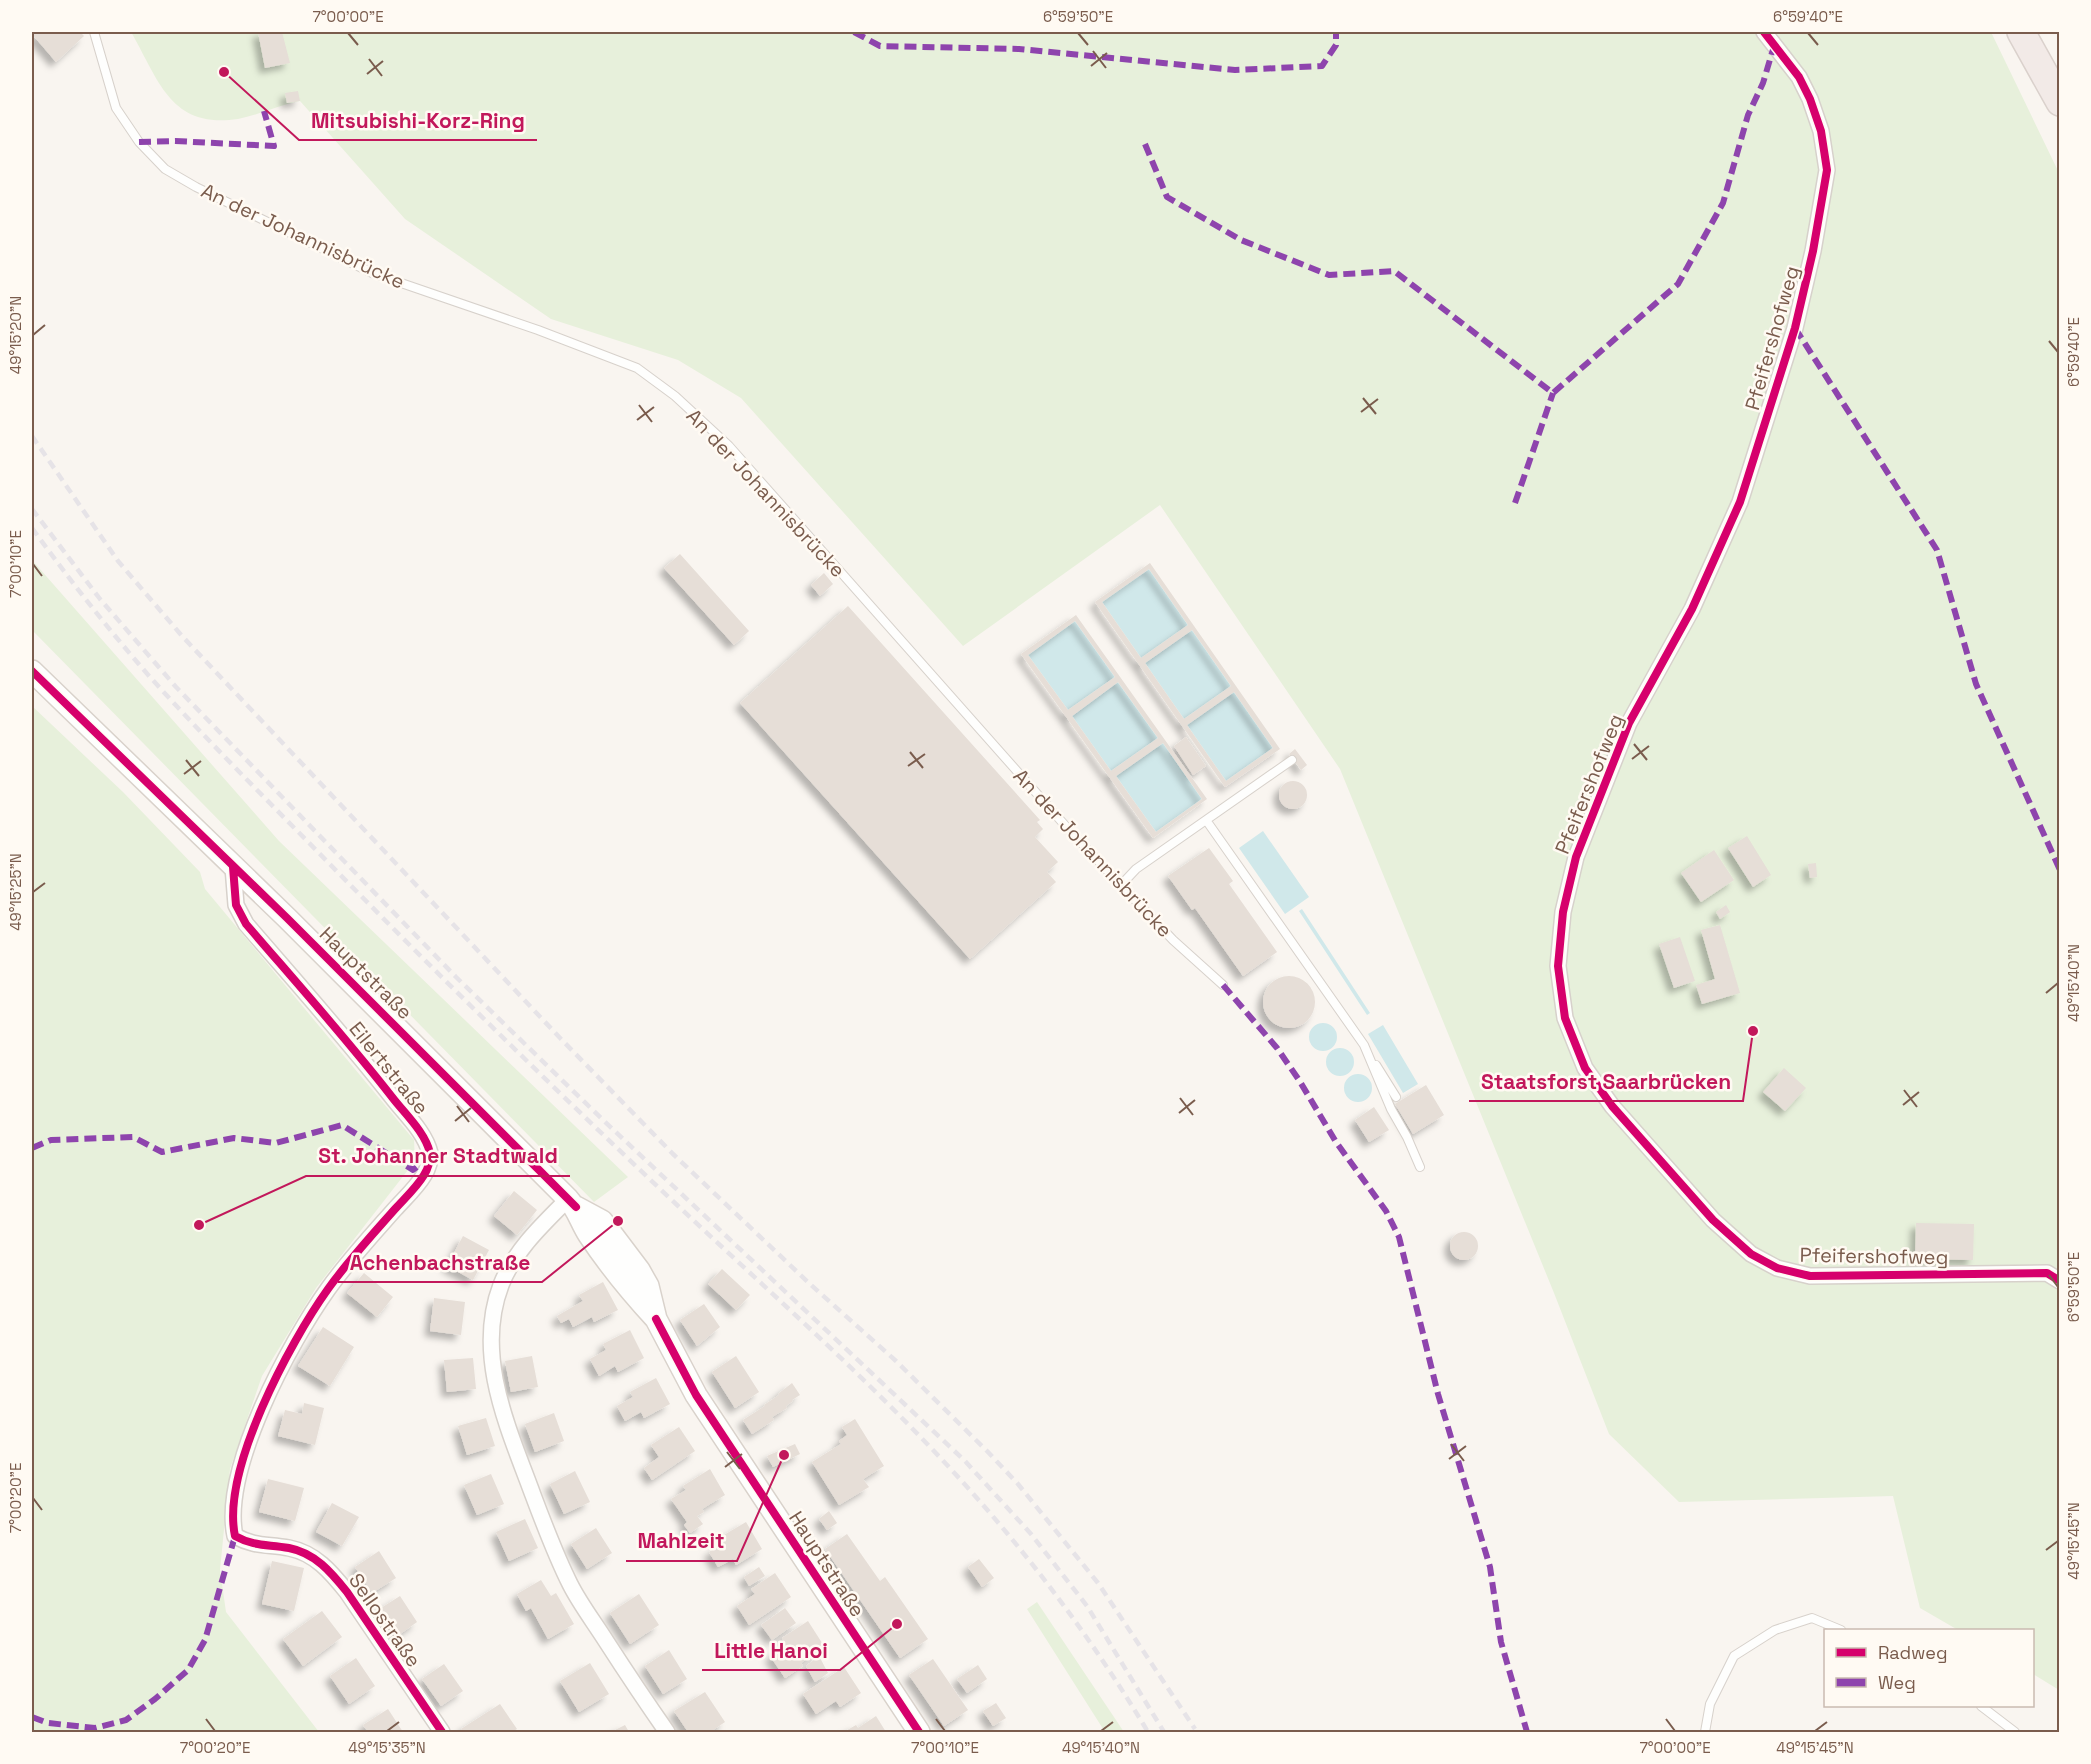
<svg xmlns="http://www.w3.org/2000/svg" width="2091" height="1764" viewBox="0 0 2091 1764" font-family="'Space Grotesk',sans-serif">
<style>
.green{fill:#e7f0db}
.water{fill:#d0e8ea}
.building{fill:#e6ded7;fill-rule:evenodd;filter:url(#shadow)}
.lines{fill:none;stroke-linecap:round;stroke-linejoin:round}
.lane-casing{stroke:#d7d1cb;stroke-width:10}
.street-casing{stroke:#d7d1cb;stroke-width:18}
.secondary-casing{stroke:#d9d2cb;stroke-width:24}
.highway-casing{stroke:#dad1cc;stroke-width:30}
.lane{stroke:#fefefd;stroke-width:8}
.street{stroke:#fefefd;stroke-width:15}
.secondary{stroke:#fefefd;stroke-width:21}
.highway{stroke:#f2eae7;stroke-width:27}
.rail{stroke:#e6e3e7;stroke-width:4.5;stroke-dasharray:9 6;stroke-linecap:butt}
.quiet{stroke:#8e44ad;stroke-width:6;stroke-dasharray:12 6;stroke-linecap:butt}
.cycleway-casing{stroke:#fffaf3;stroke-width:11}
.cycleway{stroke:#d6006c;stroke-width:8}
.ticks{fill:none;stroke:#7a5c4d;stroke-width:2}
.labels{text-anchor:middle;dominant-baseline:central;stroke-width:5;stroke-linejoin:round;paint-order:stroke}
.street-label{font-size:20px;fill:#7a5c4d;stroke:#fffaf3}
.leader{fill:none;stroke:#c2185b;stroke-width:2}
.callout-dot{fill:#c2185b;stroke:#fffaf3;stroke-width:2}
.callout-label{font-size:21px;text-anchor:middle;font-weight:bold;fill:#c2185b;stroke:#fffaf3;stroke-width:5;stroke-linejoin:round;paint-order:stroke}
.neatline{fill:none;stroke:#7a5c4d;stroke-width:2}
.ticks-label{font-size:15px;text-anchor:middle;fill:#7a5c4d}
</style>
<defs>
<filter id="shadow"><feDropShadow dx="-5.5" dy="5.5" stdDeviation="3" flood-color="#0004"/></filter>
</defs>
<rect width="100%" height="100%" fill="#f9f5f0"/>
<path class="green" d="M131,32H1991L2060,175L2059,1690L2033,1674L2032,1630H1958L1920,1608L1893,1496L1679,1502L1609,1434L1554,1293L1340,769L1160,505L963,646L741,398L678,360L551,319L405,219L300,101C279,105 259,115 238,119C170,129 159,80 131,32Z
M32,560L279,841L628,1177L594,1202L32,630Z
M32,706L123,792L200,872L205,889L414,1140L415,1161L316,1288L262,1376L230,1469L220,1570L226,1612L319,1732H32Z
M1037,1602L1124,1732H1105L1027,1609Z"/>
<path class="water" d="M1149,569L1188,625L1141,658L1102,602Z
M1075,621L1115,677L1068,710L1028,655Z
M1192,630L1231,686L1184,719L1145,663Z
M1118,682L1158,738L1111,771L1072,716Z
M1234,692L1273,748L1226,781L1187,725Z
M1163,743L1202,799L1156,832L1116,776Z
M1263,831L1309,897L1285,914L1239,848Z
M1302,909L1370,1013L1367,1015L1299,911Z
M1309 1037a14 14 0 1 1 28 0a14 14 0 1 1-28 0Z
M1383,1025L1418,1084L1403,1093L1368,1034Z
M1326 1062a14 14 0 1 1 28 0a14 14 0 1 1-28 0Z
M1344 1088a14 14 0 1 1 28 0a14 14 0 1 1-28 0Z"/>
<path class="building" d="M32,32H80L84,36L56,62L32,34Z
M258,32H282L290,63L265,68Z
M298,91L300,101L287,103L285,93Z
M680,554L749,631L734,645L664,568Z
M1150,563L1280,749L1225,787L1095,602ZM1149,569L1188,625L1141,658L1102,602ZM1192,630L1231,686L1184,719L1145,663ZM1234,692L1273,748L1226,781L1187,725Z
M824,573L833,584L820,596L811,585Z
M848,606L1040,820L1037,822L1043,829L1035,837L1058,862L1047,872L1056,882L970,959L740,703Z
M1076,615L1207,799L1153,838L1021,654ZM1075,621L1115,677L1068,710L1028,655ZM1118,682L1158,738L1111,771L1072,716ZM1163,743L1202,799L1156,832L1116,776Z
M1186,737L1206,766L1193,775L1174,746Z
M1295,749L1307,765L1301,770L1289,754Z
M1279 795a14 14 0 1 1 28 0a14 14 0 1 1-28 0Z
M1747,836L1771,875L1753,887L1728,848Z
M1209,848L1233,881L1229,884L1277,952L1243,976L1195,908L1192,910L1168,876Z
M1714,850L1734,880L1701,902L1681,873Z
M1816,863L1817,877L1810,878L1808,864Z
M1726,905L1730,912L1720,919L1716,912Z
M1720,925L1740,993L1702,1004L1696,985L1715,979L1701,930Z
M1680,937L1695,981L1674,988L1659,944Z
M1263 1002a26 26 0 1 1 52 0a26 26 0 1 1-52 0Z
M1784,1068L1806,1088L1785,1111L1763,1092Z
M1426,1085L1444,1115L1413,1134L1395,1104Z
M1374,1107L1389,1130L1369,1142L1355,1120Z
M514,1191L537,1210L517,1235L494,1216Z
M1916,1223L1974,1224L1973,1260L1915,1259Z
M1450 1246a14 14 0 1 1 28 0a14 14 0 1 1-28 0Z
M463,1236L489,1250L473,1280L447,1266Z
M722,1269L750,1295L736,1310L708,1284Z
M364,1273L393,1297L377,1317L347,1293Z
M603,1282L618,1310L594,1322L592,1317L573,1327L569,1319L561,1323L557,1316L583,1301L579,1295Z
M434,1298L465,1302L461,1335L430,1331Z
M704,1304L720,1327L697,1346L680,1320Z
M323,1327L354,1347L330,1386L298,1366Z
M630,1330L644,1358L618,1372L615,1366L599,1376L590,1359L606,1350L603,1344Z
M532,1356L538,1387L511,1392L505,1361Z
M736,1356L759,1392L735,1408L712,1372Z
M473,1358L476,1389L447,1392L444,1360Z
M656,1378L670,1404L644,1418L641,1412L625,1421L617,1406L633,1397L630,1392Z
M792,1383L800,1395L792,1400L793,1401L786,1406L787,1408L772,1417L774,1420L752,1434L743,1420L765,1406L764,1405L779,1395L778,1394Z
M304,1403L324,1408L315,1445L278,1436L285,1410L302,1414Z
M554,1413L564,1441L535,1452L525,1424Z
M486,1418L495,1446L467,1455L458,1426Z
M855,1419L884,1466L863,1479L869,1487L839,1505L812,1462L841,1444L839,1441L847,1435L842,1427Z
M679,1427L695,1451L652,1480L644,1468L659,1457L651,1445Z
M795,1444L800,1454L773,1467L767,1456Z
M710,1469L725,1495L702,1509L704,1512L697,1516L703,1524L690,1533L684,1525L687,1522L671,1499L686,1490L683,1486Z
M575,1471L590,1502L564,1514L550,1484Z
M491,1474L504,1504L477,1515L464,1485Z
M268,1479L304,1488L295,1521L259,1512Z
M332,1503L359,1517L342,1546L316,1532Z
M829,1511L837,1523L827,1530L819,1519Z
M525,1519L538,1548L509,1561L496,1532Z
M746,1522L762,1549L736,1565L733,1559L718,1567L709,1552L722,1544L719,1538Z
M596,1528L612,1553L587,1569L571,1544Z
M847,1534L880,1581L885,1577L928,1639L900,1658L825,1549Z
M379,1551L396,1578L372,1593L355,1567Z
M979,1559L994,1578L982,1587L968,1567Z
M272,1561L304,1568L294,1611L262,1604Z
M759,1567L765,1576L749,1586L744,1577Z
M775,1573L791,1597L749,1625L737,1606L755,1594L751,1589Z
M541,1580L551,1596L556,1593L574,1624L548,1639L531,1608L526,1611L517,1594Z
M639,1594L659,1625L630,1644L610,1613Z
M400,1596L417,1622L396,1637L378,1610Z
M785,1608L796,1623L772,1640L761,1625Z
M322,1611L342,1637L303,1666L283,1639Z
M808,1621L824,1646L801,1663L803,1666L785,1678L770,1656L786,1644L782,1638Z
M669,1650L687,1679L663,1694L645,1666Z
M819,1656L828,1673L815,1682L806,1666Z
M356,1658L375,1686L349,1704L330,1676Z
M933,1659L968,1710L944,1726L909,1675Z
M590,1663L609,1694L579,1712L560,1681Z
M444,1664L463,1691L441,1706L422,1679Z
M978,1665L987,1679L967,1693L957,1679Z
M844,1667L861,1693L840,1707L836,1701L816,1714L803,1694Z
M705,1692L725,1722L710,1732H688L674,1711Z
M996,1703L1006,1718L993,1726L983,1711Z
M500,1704L517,1729L512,1732H464L461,1729Z
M388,1709L403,1732H368L363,1725Z
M876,1716L886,1732H844L856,1725L858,1728Z
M625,1725L629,1732H611Z"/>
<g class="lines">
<g class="lane-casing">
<path id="lane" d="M94,32L116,108L139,142L165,169L196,187L372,273L538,330L637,368L675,396L729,446L1070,831L1173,940L1223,985
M1206,820L1364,1045L1391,1109L1407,1137L1420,1167
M1121,885L1136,869L1292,760
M1376,1065L1396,1097
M1981,1706L2015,1732
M1705,1732L1710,1704L1734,1656L1775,1630L1812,1618L1841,1630"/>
</g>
<g class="street-casing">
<path id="street" d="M1764,32L1799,77L1810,99L1821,131L1827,170L1813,251L1795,328L1740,502L1692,609L1629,723L1576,857L1563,912L1558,966L1565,1018L1585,1068L1612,1106L1713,1220L1751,1254L1777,1268L1810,1276L2047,1273L2060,1281
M233,867L236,905L246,924C295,981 346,1038 392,1097C405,1114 425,1132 430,1153C431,1159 428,1169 424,1175C417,1187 405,1198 395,1209C372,1235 348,1261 328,1289C290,1342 221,1470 235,1536C255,1547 267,1544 289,1548C315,1553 331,1572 347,1592L442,1732
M568,1199C543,1224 514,1251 501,1285C475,1353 506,1423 530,1487C542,1519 554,1552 570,1584C580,1604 594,1622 606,1641C626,1672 646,1702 667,1732"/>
</g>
<g class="secondary-casing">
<path id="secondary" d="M32,671L287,918L568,1199C578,1210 581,1223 589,1235C609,1265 632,1293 656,1319
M576,1207L602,1221L639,1270L648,1286L656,1319L696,1395L919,1732"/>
</g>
<g class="highway-casing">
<path id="highway" d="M2021,32L2060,102"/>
</g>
<use href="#lane" class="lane"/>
<use href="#street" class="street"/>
<use href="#secondary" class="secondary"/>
<use href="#highway" class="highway"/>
<path class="rail" d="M32,436L118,561L182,636L561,1039L673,1154L811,1285L896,1361L987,1451L1018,1484L1098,1583L1195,1729
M32,509L100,599L176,687L456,977L602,1119L965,1461L1031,1534L1087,1606L1164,1732
M32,528C69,579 108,629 150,677C203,736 260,793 316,850C434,971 553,1088 676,1204C780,1302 889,1397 983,1505C1045,1576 1100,1652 1148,1732"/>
<path class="quiet" d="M854,32L880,46L1019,49L1235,70L1322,66L1336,45V32
M139,142L175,141L274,146L264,111
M1145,144L1167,197L1241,240L1329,275L1394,271L1553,393L1678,284L1723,203L1748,115L1763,83L1774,46
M1795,328L1937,550L1976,684L2060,870
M1515,503L1553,393
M1223,985L1277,1048L1299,1080L1336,1142L1386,1211L1399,1237L1438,1394L1490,1567L1501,1642L1527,1732
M32,1148L51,1140L133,1137L162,1152L234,1138L276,1143L342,1125L413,1170L428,1158
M32,1717L48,1723L95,1728L126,1720L155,1699L188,1670L205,1640L235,1536"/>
<g class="cycleway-casing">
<path id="cycleway" d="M1764,32L1799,77L1810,99L1821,131L1827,170L1813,251L1795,328L1740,502L1692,609L1629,723L1576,857L1563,912L1558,966L1565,1018L1585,1068L1612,1106L1713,1220L1751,1254L1777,1268L1810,1276L2047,1273L2060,1281
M32,671L287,918L576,1207
M233,867L236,905L246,924C295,981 346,1038 392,1097C405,1114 425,1132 430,1153C431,1159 428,1169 424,1175C417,1187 405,1198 395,1209C372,1235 348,1261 328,1289C290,1342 221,1470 235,1536C255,1547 267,1544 289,1548C315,1553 331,1572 347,1592L442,1732
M656,1319L696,1395L919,1732"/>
</g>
<use href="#cycleway" class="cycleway"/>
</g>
<path class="ticks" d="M348,33L358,45M1078,33L1088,45M1808,33L1818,45M1093,51L1106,68M369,59L382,76M1091,66L1107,53M367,74L383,61M33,335L45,325M2049,341L2058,352M1363,398L1376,414M639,405L652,422M1361,412L1378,399M637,420L654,407M33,564L42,576M1634,744L1647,760M910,752L923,768M1632,759L1649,746M186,760L199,776M908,766L925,754M184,774L201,761M33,892L45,883M2046,993L2058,983M1904,1090L1917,1107M1180,1098L1193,1115M1903,1105L1919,1092M457,1106L469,1122M1179,1113L1195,1100M455,1121L471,1108M2049,1275L2058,1287M1451,1444L1464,1461M727,1452L740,1469M1449,1459L1466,1446M725,1467L742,1454M33,1498L42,1510M2046,1550L2058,1541M206,1719L215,1731M936,1719L945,1731M1666,1719L1675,1731M387,1731L399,1722M1101,1731L1113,1722M1815,1731L1827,1722"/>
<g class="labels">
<g class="street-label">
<text transform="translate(303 236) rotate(25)">An der Johannisbrücke</text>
<text transform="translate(1772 338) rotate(-74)">Pfeifershofweg</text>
<text transform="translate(766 493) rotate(47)">An der Johannisbrücke</text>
<text transform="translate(1589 784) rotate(-68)">Pfeifershofweg</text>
<text transform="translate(1093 853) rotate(47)">An der Johannisbrücke</text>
<text transform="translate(366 973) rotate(45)">Hauptstraße</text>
<text transform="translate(389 1068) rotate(51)">Eilertstraße</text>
<text transform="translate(1874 1256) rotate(1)">Pfeifershofweg</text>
<text transform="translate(827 1564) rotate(57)">Hauptstraße</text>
<text transform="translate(385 1620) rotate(55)">Sellostraße</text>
</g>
</g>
<path class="leader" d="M224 72L299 140H537M1753 1031L1743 1101H1469M199 1225L306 1176H570M618 1221L542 1282H338M784 1455L737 1561H626M897 1624L840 1670H702"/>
<g class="callout-dot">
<circle cx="224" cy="72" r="6"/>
<circle cx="1753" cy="1031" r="6"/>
<circle cx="199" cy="1225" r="6"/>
<circle cx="618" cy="1221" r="6"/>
<circle cx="784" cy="1455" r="6"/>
<circle cx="897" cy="1624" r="6"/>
</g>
<g class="callout-label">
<text x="418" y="128">Mitsubishi-Korz-Ring</text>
<text x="1606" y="1089">Staatsforst Saarbrücken</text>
<text x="438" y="1163">St. Johanner Stadtwald</text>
<text x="440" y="1270">Achenbachstraße</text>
<text x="681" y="1548">Mahlzeit</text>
<text x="771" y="1658">Little Hanoi</text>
</g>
<rect width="2091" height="1764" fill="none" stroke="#fffaf3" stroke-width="66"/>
<rect x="1824" y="1629" width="210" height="78" fill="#fffaf3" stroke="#cabbb1" stroke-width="1.5"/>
<rect x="1836" y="1648" width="30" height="9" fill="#d6006c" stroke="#cabbb1" stroke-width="1.5"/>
<text x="1878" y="1659" font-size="18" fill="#7a5c4d">Radweg</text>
<rect x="1836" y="1678" width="30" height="9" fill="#8e44ad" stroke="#cabbb1" stroke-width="1.5"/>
<text x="1878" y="1689" font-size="18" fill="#7a5c4d">Weg</text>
<rect x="33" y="33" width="2025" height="1698" class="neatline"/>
<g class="ticks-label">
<text x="348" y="22">7°00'00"E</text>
<text x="1078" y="22">6°59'50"E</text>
<text x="1808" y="22">6°59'40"E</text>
<text transform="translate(16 335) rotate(-90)" y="5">49°15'20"N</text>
<text transform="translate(2074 352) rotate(-90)" y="5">6°59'40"E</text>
<text transform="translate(16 564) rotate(-90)" y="5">7°00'10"E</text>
<text transform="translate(16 892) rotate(-90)" y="5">49°15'25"N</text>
<text transform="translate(2074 983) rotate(-90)" y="5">49°15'40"N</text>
<text transform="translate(2074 1287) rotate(-90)" y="5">6°59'50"E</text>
<text transform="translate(16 1498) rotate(-90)" y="5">7°00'20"E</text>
<text transform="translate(2074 1541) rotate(-90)" y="5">49°15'45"N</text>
<text x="215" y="1753">7°00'20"E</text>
<text x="387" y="1753">49°15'35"N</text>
<text x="945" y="1753">7°00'10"E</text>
<text x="1101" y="1753">49°15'40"N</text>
<text x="1675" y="1753">7°00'00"E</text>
<text x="1815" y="1753">49°15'45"N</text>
</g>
</svg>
